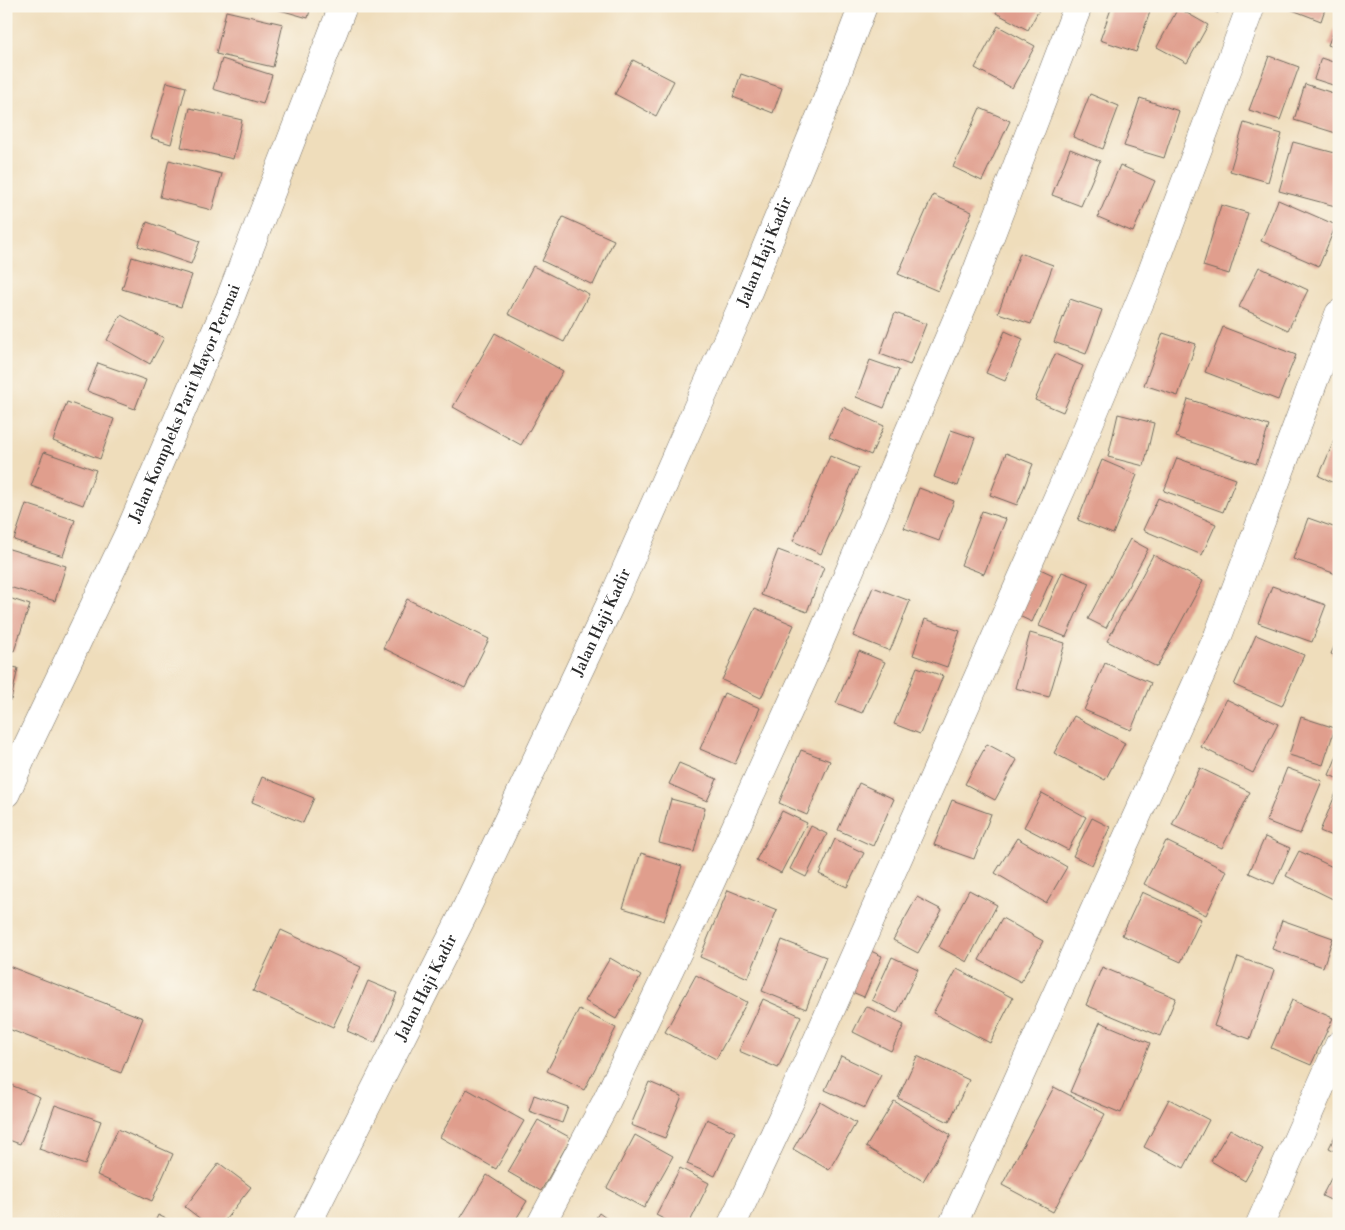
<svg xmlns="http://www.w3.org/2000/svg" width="1345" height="1230" viewBox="0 0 1345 1230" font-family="'Libre Bodoni',serif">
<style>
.building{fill:#e09e8d}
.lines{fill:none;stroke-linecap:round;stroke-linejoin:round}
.minor-casing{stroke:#70695d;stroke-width:29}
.minor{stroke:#fff;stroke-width:28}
.labels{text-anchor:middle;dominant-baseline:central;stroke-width:4;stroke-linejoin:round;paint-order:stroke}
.street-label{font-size:16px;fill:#2b2b2b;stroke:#fbf7ec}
</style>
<rect width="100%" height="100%" fill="#fbf7ec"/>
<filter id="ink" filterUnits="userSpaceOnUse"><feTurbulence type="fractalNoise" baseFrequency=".02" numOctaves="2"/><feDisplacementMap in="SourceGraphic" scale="10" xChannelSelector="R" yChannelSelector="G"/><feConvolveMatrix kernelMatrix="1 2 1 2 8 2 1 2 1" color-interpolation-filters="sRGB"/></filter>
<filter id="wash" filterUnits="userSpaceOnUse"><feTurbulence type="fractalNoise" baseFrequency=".0096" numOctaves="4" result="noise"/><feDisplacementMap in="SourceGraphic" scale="20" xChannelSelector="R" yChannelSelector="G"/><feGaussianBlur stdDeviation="1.12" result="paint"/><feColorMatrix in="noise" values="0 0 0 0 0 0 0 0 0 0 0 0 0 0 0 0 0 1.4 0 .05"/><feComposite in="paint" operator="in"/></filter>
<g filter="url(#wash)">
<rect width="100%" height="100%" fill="#efddbb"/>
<g id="blocks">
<path class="building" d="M266,6H311L308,18Z
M999,6H1041L1028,30L996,13Z
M1112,6H1152L1136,52L1100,40Z
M1202,6H1221L1218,13Z
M1282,6H1326L1321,21Z
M1178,8L1208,25L1187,63L1157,47Z
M226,11L283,24L273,67L216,54Z
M1339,18V49L1328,45Z
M998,26L1035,46L1012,88L975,68Z
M1269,56L1299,67L1280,120L1249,110Z
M1321,58L1339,64V87L1314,79Z
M222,59L272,75L263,104L213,89Z
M633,60L674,81L656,116L615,94Z
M741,74L782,88L773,113L733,97Z
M167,82L186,87L171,144L151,138Z
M1305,84L1339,95V134L1294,120Z
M1090,94L1119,106L1103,149L1073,137Z
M1140,98L1179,111L1164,158L1124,146Z
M190,108L242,120L233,159L181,147Z
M980,108L1010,121L982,181L953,167Z
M1244,123L1282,134L1268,182L1230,171Z
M1293,142L1339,154V207L1279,191Z
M1070,149L1100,161L1081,206L1052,195Z
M169,160L222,174L212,210L160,197Z
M1120,165L1155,181L1133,232L1098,217Z
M933,195L972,212L938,291L898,274Z
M1278,200L1336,225L1319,266L1261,241Z
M1221,205L1248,213L1229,274L1203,266Z
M563,217L614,240L593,285L542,261Z
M147,222L200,241L191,264L138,246Z
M1020,253L1053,265L1031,324L998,313Z
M132,257L192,275L181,307L122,289Z
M533,266L589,294L564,342L508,314Z
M1259,267L1308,290L1288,330L1239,307Z
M1070,299L1102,310L1086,354L1054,342Z
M895,313L926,324L910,365L880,354Z
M121,315L164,338L150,364L107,340Z
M1223,327L1296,355L1278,400L1205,372Z
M1005,331L1023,339L1005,381L986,373Z
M495,333L563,371L521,445L453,407Z
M1163,333L1196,344L1178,396L1144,385Z
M1055,354L1083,366L1063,412L1035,400Z
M870,360L899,370L884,408L856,397Z
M98,363L146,380L135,409L87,391Z
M1188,399L1269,426L1256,464L1176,437Z
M67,402L114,419L100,459L53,441Z
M843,407L884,426L871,455L829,437Z
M1118,414L1154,423L1144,466L1108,457Z
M951,430L975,438L958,486L934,477Z
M1334,441L1339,443V485L1319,476Z
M44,452L96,470L83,505L31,486Z
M1006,453L1033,464L1017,505L990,495Z
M830,456L859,468L821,554L793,541Z
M1177,458L1236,479L1223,512L1164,491Z
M1102,460L1137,475L1113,534L1078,520Z
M919,488L954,501L939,541L904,528Z
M1158,498L1216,524L1202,555L1143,530Z
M26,504L75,520L63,556L14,540Z
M982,511L1006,519L984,574L961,565Z
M1308,518L1339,529V575L1293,559Z
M1130,539L1148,549L1106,628L1088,619Z
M6,548L66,566L55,601L6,586Z
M778,550L824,567L807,612L761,595Z
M1153,555L1203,581L1157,667L1107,641Z
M1038,568L1053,575L1032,622L1017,615Z
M1062,572L1090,583L1066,637L1039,626Z
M1272,586L1326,605L1312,642L1258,623Z
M873,587L910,601L890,651L853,636Z
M6,597L30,605L14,651L6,648Z
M407,599L489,639L465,688L383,648Z
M755,608L794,625L761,698L722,680Z
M925,619L960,631L947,667L913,655Z
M1030,633L1065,643L1049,697L1015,688Z
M1256,635L1304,655L1282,706L1234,685Z
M1339,635V657L1331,654Z
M859,651L885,662L862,713L836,703Z
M1105,663L1151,683L1131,730L1084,710Z
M6,666L18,668L11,700L6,699Z
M917,667L943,676L920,734L894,724Z
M724,693L760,708L735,764L700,749Z
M1226,699L1278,724L1253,773L1201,747Z
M1074,716L1125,743L1105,780L1054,753Z
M1301,717L1335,728L1323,765L1289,755Z
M987,744L1017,760L995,800L965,784Z
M801,750L830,761L807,815L779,803Z
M1339,751V779L1329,775Z
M679,763L717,779L707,801L669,784Z
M1200,768L1250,792L1222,848L1172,825Z
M1287,768L1322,781L1300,834L1266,821Z
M262,777L314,798L303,823L252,802Z
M859,783L894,799L873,846L838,830Z
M1339,786V839L1320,831Z
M1042,793L1086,817L1068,850L1024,827Z
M671,799L705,808L694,852L659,843Z
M952,800L991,814L974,859L934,845Z
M782,811L807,823L781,873L756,860Z
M1092,818L1110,827L1092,865L1073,856Z
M811,826L827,834L806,877L790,869Z
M1265,837L1290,848L1274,884L1249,873Z
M1017,838L1067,867L1046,903L995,873Z
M835,839L864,853L847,887L819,874Z
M1166,841L1227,871L1206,915L1144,884Z
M1299,851L1339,870V902L1286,876Z
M641,853L682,866L664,921L623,908Z
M728,890L777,910L748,978L700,957Z
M969,890L997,905L967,962L939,947Z
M1142,892L1201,919L1181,962L1122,935Z
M917,897L942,910L918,953L893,940Z
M1002,918L1043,941L1021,982L979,960Z
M1282,920L1333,938L1323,967L1272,949Z
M281,930L361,967L333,1027L253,991Z
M782,940L826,957L806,1009L762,991Z
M864,948L882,956L864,997L845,989Z
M892,957L918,969L897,1013L872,1000Z
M1238,957L1274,970L1250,1039L1214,1026Z
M610,958L641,976L616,1019L585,1001Z
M6,965L143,1018L121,1073L6,1028Z
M1102,967L1176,998L1160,1036L1086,1005Z
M957,969L1013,998L990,1043L933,1013Z
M696,975L747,1002L716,1059L665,1032Z
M368,981L397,993L375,1043L347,1031Z
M763,999L801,1016L778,1068L739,1051Z
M1292,1000L1333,1018L1311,1065L1271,1048Z
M866,1006L904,1025L891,1051L853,1032Z
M579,1009L616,1028L584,1090L547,1071Z
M1100,1022L1150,1043L1121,1113L1070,1092Z
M841,1056L881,1075L865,1108L825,1090Z
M917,1056L969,1080L949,1122L898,1098Z
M649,1082L682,1096L665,1138L631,1125Z
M6,1083L40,1097L20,1144L6,1139Z
M1054,1087L1105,1114L1053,1212L1002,1185Z
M467,1089L524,1121L496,1169L440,1137Z
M534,1095L568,1107L562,1123L529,1111Z
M1169,1099L1209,1120L1184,1168L1144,1147Z
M894,1101L951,1135L923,1181L866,1147Z
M820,1102L856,1123L829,1170L793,1149Z
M55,1105L101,1121L85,1165L39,1149Z
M707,1119L735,1132L715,1176L687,1164Z
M538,1120L571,1138L541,1191L508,1172Z
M1339,1128V1153L1329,1148Z
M118,1129L173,1154L152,1201L97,1175Z
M1230,1129L1263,1149L1245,1181L1211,1161Z
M635,1135L673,1156L644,1208L607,1188Z
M219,1163L251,1187L222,1224H207L185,1207Z
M1339,1163V1204L1322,1196Z
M680,1168L709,1183L689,1224H673L656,1215Z
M487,1175L527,1201L513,1224H457Z
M599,1213L614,1224H592Z
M158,1215L177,1224H154Z"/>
</g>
</g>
<g filter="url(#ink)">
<use href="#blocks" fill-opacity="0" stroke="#70695d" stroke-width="1"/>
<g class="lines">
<g class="minor-casing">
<g id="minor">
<path id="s1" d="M6,793L23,755L129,533L231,296L343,6"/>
<path id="s2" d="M307,1224L464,913L616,592L740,311L825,105L863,6"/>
<path d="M541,1224L606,1102L703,899L812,659L972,284L1078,6"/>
<path d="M732,1224L793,1095L1069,472L1149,280L1251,6"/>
<path d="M953,1224L1218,636L1339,314"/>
<path d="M1260,1224L1339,1045"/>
</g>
</g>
<use href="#minor" class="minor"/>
</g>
</g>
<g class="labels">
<g class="street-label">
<text stroke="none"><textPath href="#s2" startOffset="1075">Jalan Haji Kadir</textPath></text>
<text stroke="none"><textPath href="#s1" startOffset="429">Jalan Kompleks Parit Mayor Permai</textPath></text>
<text stroke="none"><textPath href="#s2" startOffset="670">Jalan Haji Kadir</textPath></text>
<text stroke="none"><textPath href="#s2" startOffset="265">Jalan Haji Kadir</textPath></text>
</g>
</g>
<rect width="1345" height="1230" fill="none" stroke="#fbf7ec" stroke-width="25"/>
</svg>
